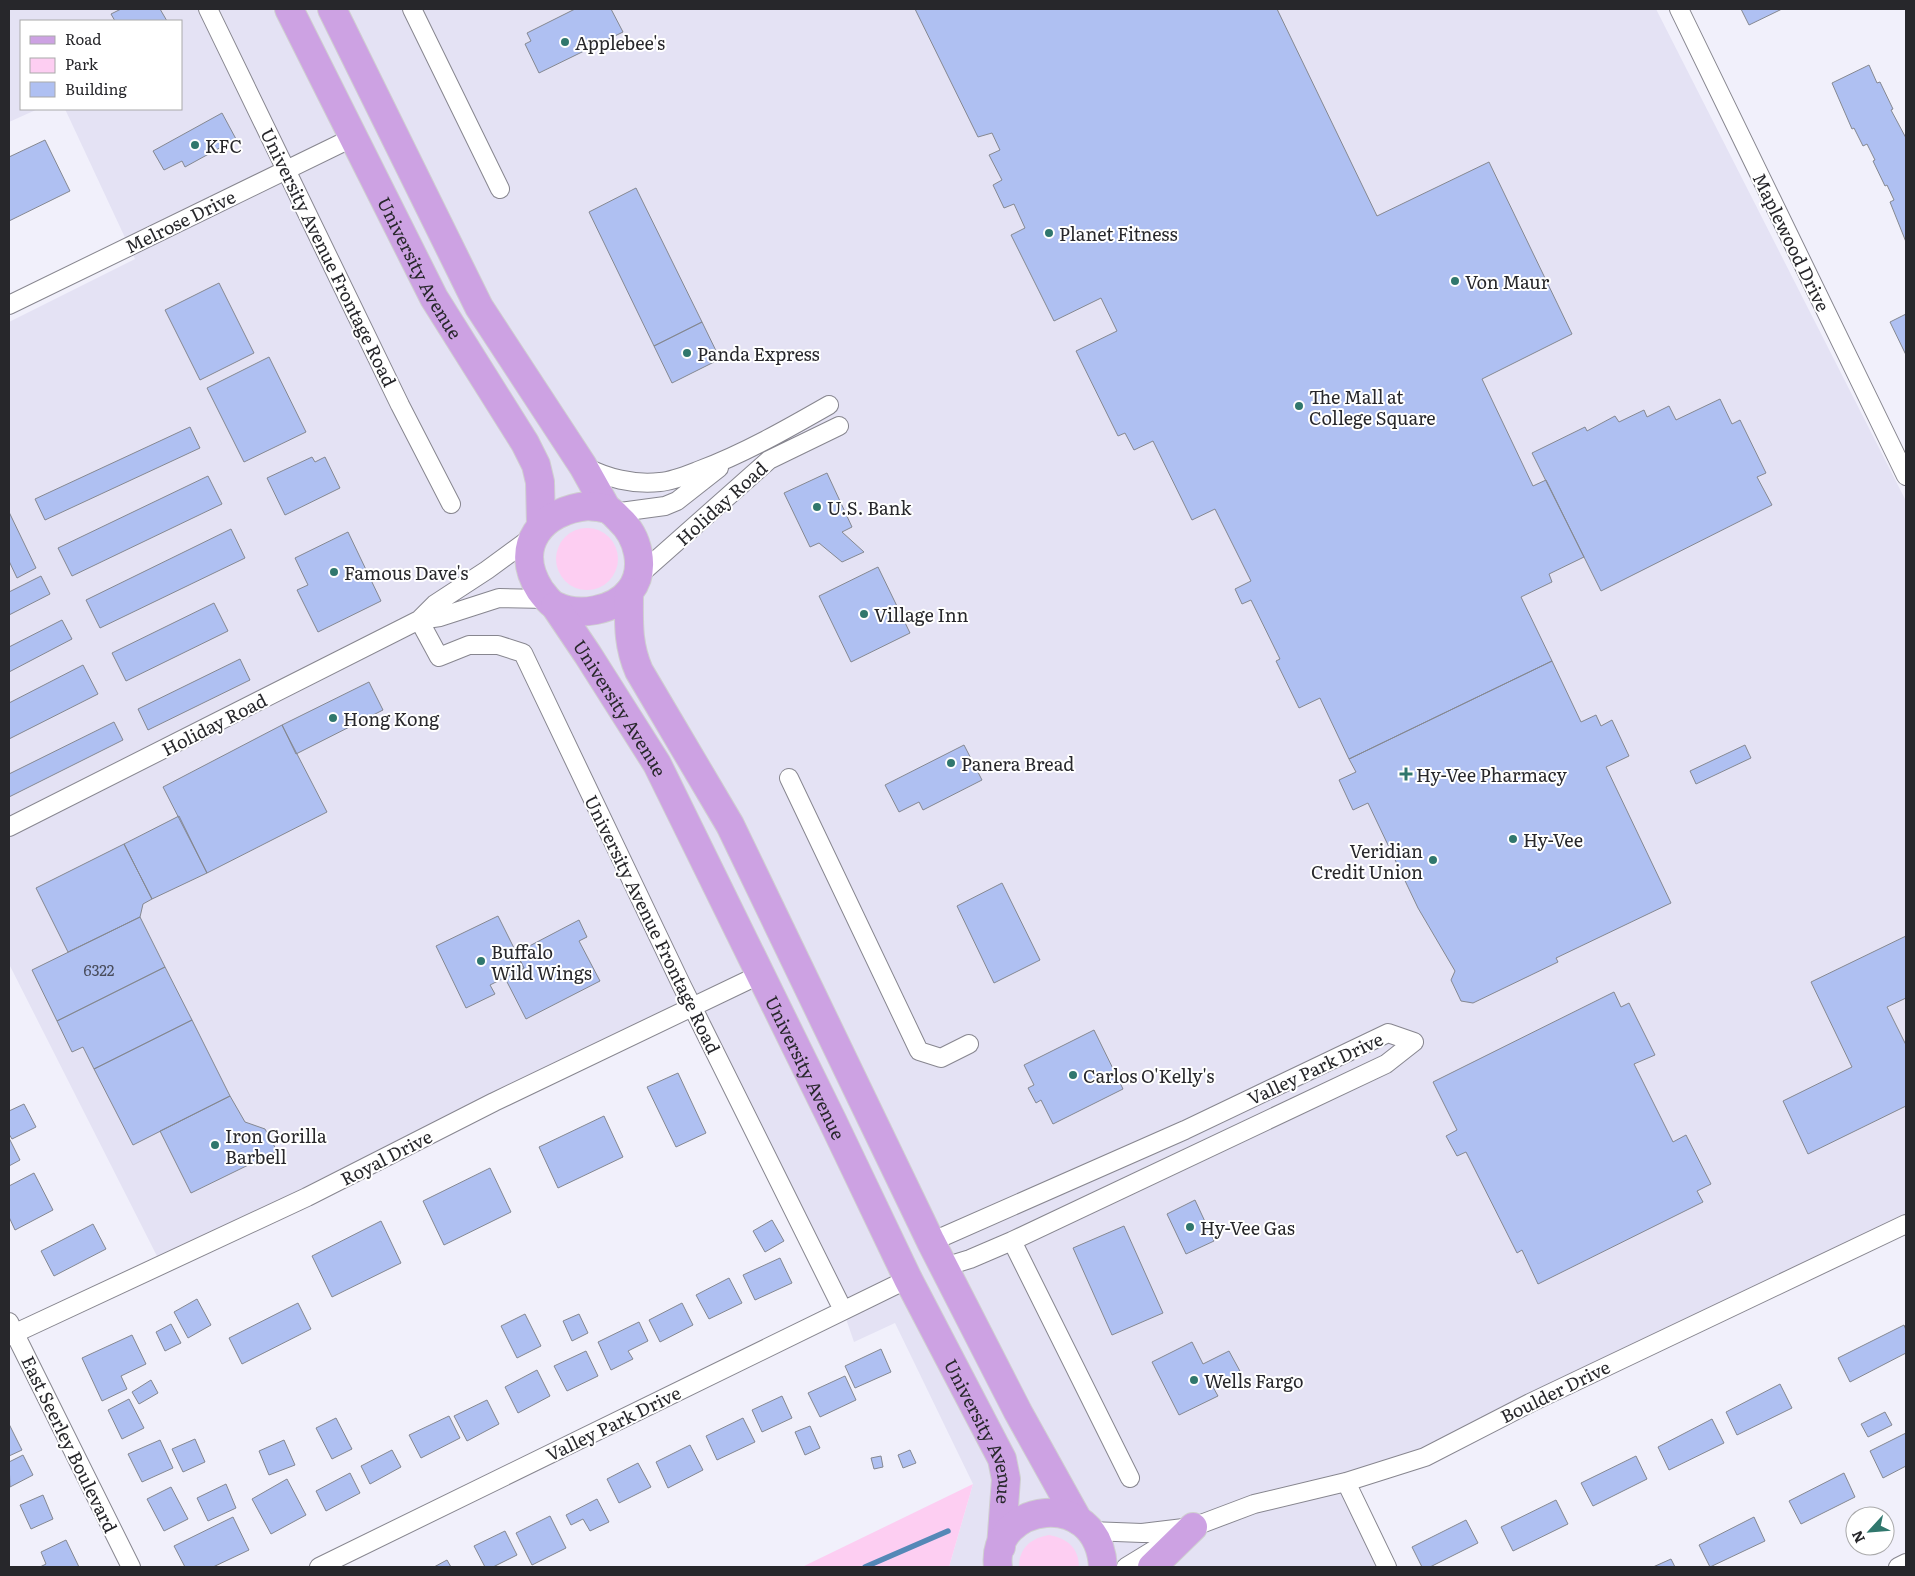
<svg xmlns="http://www.w3.org/2000/svg" width="1915" height="1576" viewBox="0 0 1915 1576" font-family="Literata,serif">
<style>
.built{fill:#e4e2f4}
.green{fill:#fdcef2}
.lines{fill:none;stroke-linecap:round;stroke-linejoin:round}
.stream{stroke:#5588b7;stroke-width:5.5}
.building{fill:#afc0f2;stroke:#858891}
.minor-casing{stroke:#87868f;stroke-width:20}
.primary-casing{stroke:#cfcfd0;stroke-width:30}
.minor{stroke:#fff;stroke-width:18}
.primary{stroke:#cda2e3;stroke-width:28}
.poi-dot{fill:#30776d;stroke:#fff;stroke-width:2}
.labels{text-anchor:middle;dominant-baseline:central;stroke-width:4;stroke-linejoin:round;paint-order:stroke}
.number-label{font-size:15px;fill:#494d5d}
.poi-label{font-size:18px;fill:#27272b;stroke:#fff;text-anchor:start}
.street-label{font-size:18px;fill:#27272b;stroke:#fff}
</style>
<rect width="100%" height="100%" fill="#f1f0fb"/>
<path class="built" d="M9,9H1656L1906,501V1224L1530,1403L1346,1482L1386,1567H949L973,1484L895,1323L854,1342L843,1310L693,1007L161,1264L9,964V322L135,259L65,109H181V21H21V109H38L9,122Z"/>
<path class="green" d="M556 559a31 31 0 1 1 62 0a31 31 0 1 1-62 0Z
M973,1484L949,1567H802Z
M1049,1535C1067,1538 1079,1548 1079,1567H1019C1019,1548 1031,1538 1049,1535Z"/>
<g class="lines">
<path class="stream" d="M865,1567L948,1531"/>
</g>
<path class="building" d="M121,9H160L167,21H115L111,14Z
M575,9H611L623,32L539,73L525,44L531,41L527,33Z
M915,9H1277L1377,216L1489,162L1572,334L1482,379L1533,486L1546,480L1584,557L1549,574L1552,582L1521,597L1552,661L1349,759L1320,698L1299,708L1276,661L1280,659L1251,600L1242,604L1235,589L1251,581L1215,509L1192,520L1153,441L1134,450L1125,433L1118,436L1076,351L1117,331L1101,298L1054,321L1011,235L1025,228L1014,204L1004,208L993,185L1002,180L989,155L1000,150L992,133L978,137Z
M1741,9H1782L1749,25Z
M1869,65L1877,83L1880,82L1893,109L1891,110L1906,138V242L1890,202L1894,200L1887,185L1885,186L1873,161L1875,160L1867,144L1863,146L1854,128L1852,129L1832,83Z
M222,113L236,139L185,167L182,161L164,170L153,151Z
M45,140L70,191L9,221V157Z
M636,188L702,322L654,346L589,212Z
M219,283L254,353L200,380L165,310Z
M1906,314V355L1890,322Z
M702,322L720,359L672,383L654,346Z
M269,357L306,432L244,462L207,388Z
M1720,399L1732,424L1740,420L1766,473L1757,477L1772,505L1601,591L1532,453L1585,427L1587,431L1615,416L1619,422L1644,410L1647,417L1669,406L1676,420Z
M190,427L200,448L45,520L35,499Z
M312,457L315,462L325,457L340,488L285,515L267,478Z
M827,473L852,527L842,532L864,552L842,562L819,543L810,547L784,493Z
M208,476L222,504L72,576L58,548Z
M9,512L36,568L17,578L9,561Z
M231,529L245,558L100,628L86,600Z
M348,532L381,601L318,632L297,590L308,585L295,558Z
M878,567L910,633L851,662L819,596Z
M41,576L50,594L9,615V592Z
M214,603L228,631L126,681L112,653Z
M62,620L72,639L9,672V647Z
M240,659L250,680L148,730L138,709Z
M1552,661L1581,722L1596,715L1601,726L1612,720L1629,756L1606,767L1671,903L1556,958L1558,962L1473,1003L1461,1001L1451,980L1455,971L1418,908L1368,803L1353,810L1339,780L1356,772L1349,759Z
M83,665L98,694L9,739V703Z
M369,682L383,710L296,754L282,725Z
M114,722L123,740L9,797V774Z
M282,725L327,812L207,873L163,787Z
M964,745L982,780L923,810L919,802L899,812L885,785Z
M1745,745L1751,758L1696,784L1690,771Z
M179,816L207,873L152,899L124,844Z
M124,844L152,899L143,904L140,917L68,952L36,888Z
M1002,883L1040,960L994,983L957,906Z
M498,916L524,968L490,985L495,994L466,1008L436,946Z
M140,917L165,967L57,1021L32,970Z
M579,920L587,937L579,941L600,981L526,1019L505,978L524,968L516,953Z
M1906,936V998L1887,1007L1906,1045V1106L1808,1154L1783,1101L1852,1067L1811,982Z
M165,967L192,1020L94,1069L83,1047L72,1052L57,1021Z
M1614,992L1621,1007L1629,1003L1655,1055L1634,1064L1673,1142L1686,1135L1711,1184L1697,1191L1703,1202L1538,1284L1522,1250L1517,1253L1466,1152L1457,1156L1446,1136L1457,1130L1433,1082Z
M192,1020L230,1096L133,1145L94,1069Z
M1094,1030L1123,1089L1053,1124L1041,1100L1036,1103L1028,1088L1034,1085L1024,1065Z
M678,1073L706,1133L676,1147L647,1087Z
M230,1096L245,1122L265,1129L277,1151L191,1193L160,1131Z
M24,1104L36,1127L12,1139L9,1134V1111Z
M604,1116L623,1157L558,1188L539,1147Z
M9,1138L20,1160L9,1166Z
M490,1168L511,1212L444,1245L423,1201Z
M34,1173L53,1210L15,1230L9,1217V1186Z
M1195,1200L1214,1241L1186,1254L1167,1214Z
M772,1220L784,1241L765,1252L753,1231Z
M381,1221L401,1263L332,1297L312,1256Z
M93,1224L106,1249L54,1276L41,1251Z
M1124,1226L1163,1313L1112,1335L1073,1248Z
M780,1258L792,1283L755,1300L743,1275Z
M729,1278L742,1303L709,1319L696,1295Z
M197,1299L211,1325L188,1338L174,1312Z
M298,1303L311,1329L242,1364L229,1338Z
M682,1303L693,1325L660,1342L649,1320Z
M525,1314L541,1346L517,1358L501,1326Z
M579,1314L588,1333L572,1341L563,1321Z
M639,1322L648,1341L628,1351L633,1359L611,1370L598,1342Z
M171,1324L181,1343L165,1351L156,1332Z
M1904,1325L1906,1330V1353L1850,1382L1838,1358Z
M132,1335L146,1364L121,1376L127,1389L102,1401L82,1358Z
M1192,1342L1203,1364L1229,1351L1241,1373L1213,1387L1218,1396L1179,1415L1152,1362Z
M881,1349L891,1372L855,1388L845,1366Z
M586,1351L598,1376L567,1391L554,1366Z
M537,1370L550,1396L518,1413L505,1387Z
M845,1376L856,1400L820,1417L808,1393Z
M151,1380L158,1393L139,1404L132,1392Z
M1780,1384L1792,1408L1737,1435L1726,1412Z
M782,1396L792,1418L762,1432L752,1410Z
M129,1399L144,1428L122,1439L108,1410Z
M487,1400L499,1424L467,1441L454,1416Z
M1885,1412L1892,1425L1868,1437L1861,1424Z
M449,1416L460,1438L421,1458L409,1435Z
M336,1418L352,1449L332,1459L316,1428Z
M743,1418L755,1442L717,1460L706,1436Z
M1712,1419L1724,1443L1669,1470L1658,1447Z
M9,1424L22,1450L9,1456Z
M810,1426L820,1448L805,1455L795,1432Z
M1906,1433V1466L1883,1478L1870,1451Z
M195,1439L205,1462L183,1472L172,1449Z
M160,1440L173,1468L142,1482L128,1454Z
M284,1440L295,1465L269,1475L259,1451Z
M690,1445L703,1470L668,1488L656,1462Z
M392,1450L401,1467L370,1484L361,1466Z
M910,1450L916,1463L903,1468L898,1455Z
M23,1455L33,1475L10,1487L9,1462Z
M881,1456L883,1467L874,1469L871,1458Z
M1636,1456L1647,1479L1593,1506L1581,1483Z
M638,1463L651,1487L619,1503L607,1479Z
M350,1473L360,1493L326,1511L316,1491Z
M1844,1473L1855,1497L1801,1524L1789,1501Z
M287,1479L306,1515L271,1534L252,1499Z
M226,1484L236,1508L208,1521L197,1498Z
M171,1487L188,1519L164,1531L147,1499Z
M43,1495L53,1519L31,1529L20,1505Z
M597,1499L609,1522L590,1531L583,1519L571,1525L566,1515Z
M1556,1500L1568,1524L1513,1551L1501,1527Z
M550,1516L566,1548L532,1565L516,1533Z
M233,1517L249,1550L213,1567H185L174,1546Z
M1754,1517L1765,1541L1710,1567L1699,1545Z
M1466,1520L1478,1543L1430,1567H1422L1412,1547Z
M505,1531L517,1555L493,1567H485L474,1546Z
M66,1540L79,1567H40L46,1564L41,1552Z
M1671,1559L1675,1567H1653Z
M447,1560L451,1567H434Z"/>
<g class="lines">
<g class="minor-casing">
<path id="minor" d="M208,9L400,405L451,504
M412,9L500,189
M1679,9L1906,476
M9,305L352,138
M583,466C608,478 632,485 660,482C673,481 687,475 700,470C745,453 787,429 829,405
M613,513L665,506L677,501L719,468
M637,577L769,460L839,426
M419,620L439,657L469,645H498L523,653L682,986L843,1310
M419,620L435,604L487,570L532,537
M789,778L919,1051L941,1058L969,1044
M9,827L419,620L440,617L499,598L547,599
M1012,1241L1130,1478
M931,1242L1185,1130L1388,1033L1414,1042
M944,1267L970,1259L1012,1241L1386,1064L1414,1042
M9,1322L131,1567
M9,1336L307,1197L494,1102L761,974
M1346,1482L1387,1567
M1090,1531L1142,1533L1192,1527
M1185,1532L1193,1527L1254,1504L1346,1482L1425,1457L1530,1403L1906,1224
M319,1567L908,1279
M1126,1567L1162,1545
M1898,1567L1906,1563"/>
</g>
<g class="primary-casing">
<g id="primary">
<path id="s1" d="M289,9L434,298L525,443L536,465L540,482L541,526"/>
<path d="M332,9L479,307L583,466L607,509"/>
<path d="M588,506C594,507 602,507 607,509C612,511 616,516 619,519C638,536 647,569 630,591C614,611 578,617 556,606C549,603 545,596 540,590C512,546 542,510 588,506Z"/>
<path d="M629,592C629,621 627,643 639,671L730,825L931,1242L1018,1412L1078,1520"/>
<path id="s2" d="M555,606L588,655L657,764L832,1120L908,1279L1002,1459L1006,1479L1001,1547"/>
<path d="M998,1567C990,1504 1098,1486 1103,1567"/>
<path d="M1152,1567L1193,1527"/>
</g>
</g>
<use href="#minor" class="minor"/>
<use href="#primary" class="primary"/>
</g>
<g class="poi-dot">
<circle cx="565" cy="42" r="5"/>
<circle cx="195" cy="145" r="5"/>
<circle cx="1049" cy="233" r="5"/>
<circle cx="1455" cy="281" r="5"/>
<circle cx="687" cy="353" r="5"/>
<circle cx="1299" cy="406" r="5"/>
<circle cx="817" cy="507" r="5"/>
<circle cx="334" cy="572" r="5"/>
<circle cx="864" cy="614" r="5"/>
<circle cx="333" cy="718" r="5"/>
<circle cx="951" cy="763" r="5"/>
<path d="M1403.5 766.5h5v5h5v5h-5v5h-5v-5h-5v-5h5z"/>
<circle cx="1513" cy="839" r="5"/>
<circle cx="1433" cy="860" r="5"/>
<circle cx="481" cy="961" r="5"/>
<circle cx="1073" cy="1075" r="5"/>
<circle cx="215" cy="1145" r="5"/>
<circle cx="1190" cy="1227" r="5"/>
<circle cx="1194" cy="1380" r="5"/>
</g>
<g class="labels">
<g class="number-label">
<text x="99" y="969">6322</text>
</g>
<g class="poi-label">
<text x="575" y="42">Applebee's</text>
<text x="205" y="145">KFC</text>
<text x="1059" y="233">Planet Fitness</text>
<text x="1465" y="281">Von Maur</text>
<text x="697" y="353">Panda Express</text>
<text x="1309" y="396">The Mall at<tspan x="1309" dy="21">College Square</tspan></text>
<text x="827" y="507">U.S. Bank</text>
<text x="344" y="572">Famous Dave's</text>
<text x="874" y="614">Village Inn</text>
<text x="343" y="718">Hong Kong</text>
<text x="961" y="763">Panera Bread</text>
<text x="1416" y="774">Hy-Vee Pharmacy</text>
<text x="1523" y="839">Hy-Vee</text>
<text x="1423" y="850" text-anchor="end">Veridian<tspan x="1423" dy="21">Credit Union</tspan></text>
<text x="491" y="951">Buffalo<tspan x="491" dy="21">Wild Wings</tspan></text>
<text x="1083" y="1075">Carlos O'Kelly's</text>
<text x="225" y="1135">Iron Gorilla<tspan x="225" dy="21">Barbell</tspan></text>
<text x="1200" y="1227">Hy-Vee Gas</text>
<text x="1204" y="1380">Wells Fargo</text>
</g>
<g class="street-label">
<text transform="translate(180 221) rotate(-26)">Melrose Drive</text>
<text transform="translate(1792 242) rotate(64)">Maplewood Drive</text>
<text transform="translate(329 257) rotate(64)">University Avenue Frontage Road</text>
<text stroke="none"><textPath href="#s1" startOffset="290">University Avenue</textPath></text>
<text transform="translate(721 503) rotate(-42)">Holiday Road</text>
<text stroke="none"><textPath href="#s2" startOffset="121">University Avenue</textPath></text>
<text transform="translate(214 724) rotate(-27)">Holiday Road</text>
<text transform="translate(653 924) rotate(64)">University Avenue Frontage Road</text>
<text stroke="none"><textPath href="#s2" startOffset="526">University Avenue</textPath></text>
<text transform="translate(1315 1068) rotate(-25)">Valley Park Drive</text>
<text transform="translate(386 1157) rotate(-27)">Royal Drive</text>
<text transform="translate(1555 1391) rotate(-26)">Boulder Drive</text>
<text transform="translate(613 1423) rotate(-26)">Valley Park Drive</text>
<text stroke="none"><textPath href="#s2" startOffset="931">University Avenue</textPath></text>
<text transform="translate(70 1444) rotate(64)">East Seerley Boulevard</text>
</g>
</g>
<rect width="1915" height="1576" fill="none" stroke="#27272b" stroke-width="20"/>
<rect x="20" y="20" width="162" height="90" fill="#ffffff" stroke="#a9a9aa"/>
<rect x="30" y="36" width="25" height="8" fill="#cda2e3" stroke="#a9a9aa"/>
<text x="65" y="45" font-size="15" fill="#27272b">Road</text>
<rect x="30" y="58" width="25" height="15" fill="#fdcef2" stroke="#a9a9aa"/>
<text x="65" y="70" font-size="15" fill="#27272b">Park</text>
<rect x="30" y="82" width="25" height="15" fill="#afc0f2" stroke="#a9a9aa"/>
<text x="65" y="95" font-size="15" fill="#27272b">Building</text>
<g transform="translate(1870 1531) rotate(244)"><circle r="24" fill="#ffffff" stroke="#a9a9aa"/>
<path d="M0-4L9 19L0 12L-9 19Z" fill="#30776d"/>
<text y="-8" font-size="14" font-weight="bold" text-anchor="middle" fill="#27272b">N</text>
</g>
</svg>
